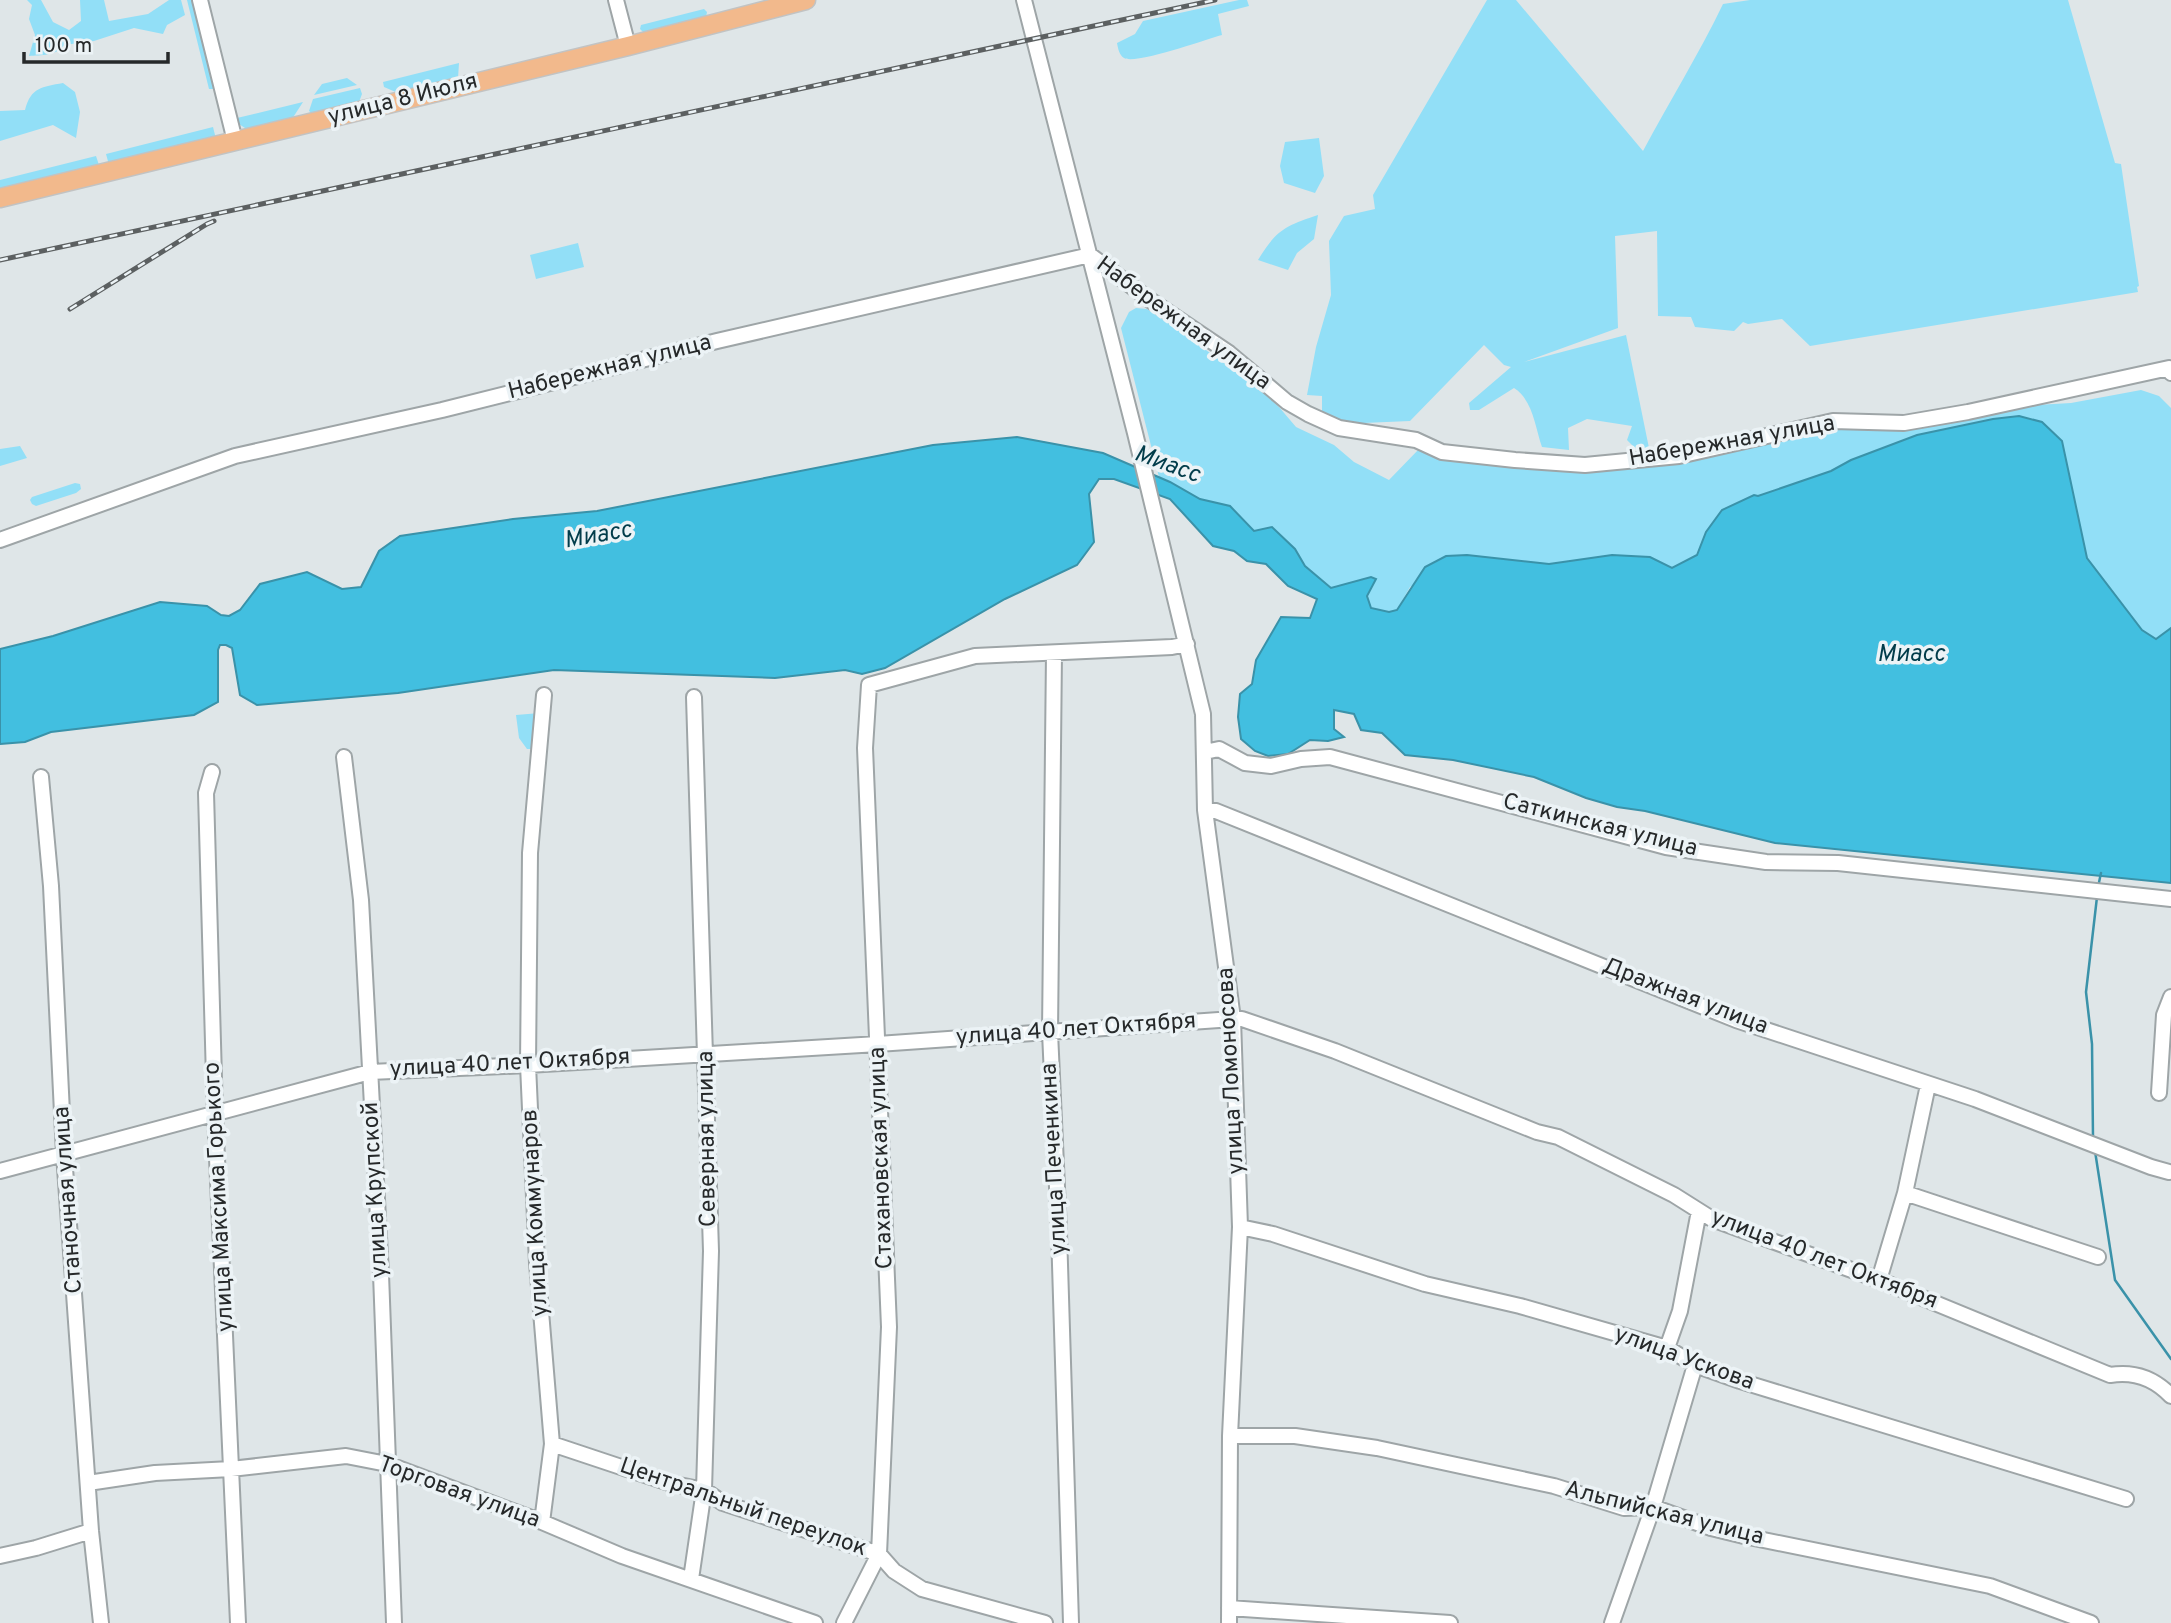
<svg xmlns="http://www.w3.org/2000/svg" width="2171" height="1623" viewBox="0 0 2171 1623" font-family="Overpass,sans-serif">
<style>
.green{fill:#92dff7}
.water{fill:#42bfe0;stroke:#3a92a9;stroke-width:2}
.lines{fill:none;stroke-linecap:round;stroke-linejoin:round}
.stream{stroke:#3a92a9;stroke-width:2.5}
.minor-casing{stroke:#9ea5a7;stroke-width:18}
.major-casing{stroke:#c2c3c3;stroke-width:21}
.minor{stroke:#fff;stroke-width:14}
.major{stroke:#f2b98c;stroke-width:18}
.rail-casing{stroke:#5c6061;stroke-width:5}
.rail{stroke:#ecf3f6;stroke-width:2.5;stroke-dasharray:8;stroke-linecap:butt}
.labels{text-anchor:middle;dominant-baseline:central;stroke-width:7;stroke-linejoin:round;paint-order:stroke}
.street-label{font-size:23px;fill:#26292a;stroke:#ecf3f6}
.water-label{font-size:24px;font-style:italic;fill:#023c4a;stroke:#ecf3f6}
</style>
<rect width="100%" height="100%" fill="#dfe6e8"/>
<path class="green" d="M27,0H41L53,22L69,30L81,21L80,0H104L109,21L148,14L169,0H181L185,15L167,25L163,34L134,28L94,41L64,45C57,56 40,55 29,56L35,35L29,19L32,5Z
M187,0H194L216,87L213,89H209Z
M1239,0H1247L1249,6L1218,14L1222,35C1207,39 1135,65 1124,58C1119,55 1118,48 1117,43L1135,34L1143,21Z
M1487,0H1516L1643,151C1669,102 1699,54 1723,4L1750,0H2068L2115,163L2121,164L2139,286L2137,287L2138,292L1810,346L1782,319L1748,324L1743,322L1734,331L1695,327L1691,317L1658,316L1657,231L1615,236L1618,328L1524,362L1626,335L1650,453L1634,447L1627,440L1632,426L1587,419L1568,428L1569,450L1542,447C1535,427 1533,400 1514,388L1479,410H1470L1469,403L1511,367L1504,365L1484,345L1410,421L1340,424L1339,419L1322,411V396L1307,395L1316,347L1331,295L1329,241L1344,216L1375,209L1373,195Z
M704,9L707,12L706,17L644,33L640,29L641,25Z
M459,63L458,78L398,93L384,87L383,82Z
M347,78L357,85L314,95L322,84Z
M63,83L75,92L80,112L76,138L53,125L0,141V111L25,110C31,87 42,87 63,83Z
M360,88L362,94L359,102L313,114L309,111L313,99Z
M303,102L292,119L248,130L239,124L237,118Z
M213,127L216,139L109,165L106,154Z
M1319,138L1324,176L1315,193L1284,183L1280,166L1285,142Z
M96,156L100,168L0,193V180Z
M1318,215L1314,239L1297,253L1288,270L1258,260C1276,230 1285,226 1318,215Z
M578,243L584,267L536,279L530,255Z
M1136,308L1147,309L1166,321L1257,387L1279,407L1296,427L1334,445L1354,462L1389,480L1419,449L1440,460L1585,472L1679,461L1835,429L1903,431L2019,406L2071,403L2141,390L2159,396L2171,408V628L2156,640L2142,630L2087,558L2075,507L1851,460L1831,471L1758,496L1754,495L1706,532L1697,555L1672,568L1612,555L1549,564L1467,555L1410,587L1397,610L1389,612L1371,608L1367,596L1376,579L1371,577L1331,588L1305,566L1295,549L1254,531L1230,506L1200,499L1159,477L1121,328L1129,312Z
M20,446L27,458L0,466V449Z
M75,483L80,484L81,489L76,493L36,506L32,504L30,500L32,497Z
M540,713L537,749H527L519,738L516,715Z"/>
<path class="water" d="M2019,416L2042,422L2062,441L2087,558L2142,630L2156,639L2171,628V883L1775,843L1645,811L1617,807L1586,798L1534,777L1453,760L1405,755L1382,733L1361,730L1354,714L1334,710V729L1344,737L1328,741L1310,740L1288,754L1268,756L1255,751L1241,739L1238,717L1240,694L1252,684L1256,660L1281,617L1310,618L1317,599L1288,586L1266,564L1247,561L1234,551L1213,546L1170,499L1114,479H1099L1089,494L1094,542L1077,565L1005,599L885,668L862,674L845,670L775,678L554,670L398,693L257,705L240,695L232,648L226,645H220L218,650V702L194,715L51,732L25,742L0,744V649L53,636L160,602L207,606L221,615L229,616L240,610L260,584L307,572L342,589L361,587L379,551L400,536L513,519L597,511L933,445L1017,437L1103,453L1170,482L1200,499L1230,506L1254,531L1272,527L1295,549L1305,566L1331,588L1371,577L1376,579L1367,596L1371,608L1389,612L1397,610L1425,567L1446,556L1467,555L1549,564L1612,555L1650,557L1672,568L1697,555L1706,532L1722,510L1754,495L1758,496L1831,471L1851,460L1917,435L1993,419Z"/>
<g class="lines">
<path class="stream" d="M2098,887L2101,873
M2093,1138L2092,1044L2086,992L2097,897
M2095,1151L2115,1280L2171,1359"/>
<g class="minor-casing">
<path id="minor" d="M200,0L235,141
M616,0L628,46
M1024,0L1135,433L1203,714L1205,810L1233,1019L1240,1227L1230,1436L1229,1623
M0,540L235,456L442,410L717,341L1090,255L1150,300L1229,353L1287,402L1308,414L1339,428L1416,440L1442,452L1515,460L1585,465L1679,456L1833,421L1904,423L1968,412L2169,368L2171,373
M1054,653L1050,1032L1059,1232L1071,1623
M1205,752L1219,749L1245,763L1271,766L1301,759L1330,757L1666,847L1766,862L1838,863L2171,899
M344,757L361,900L381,1274L394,1623
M212,772L206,793L215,1114L238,1623
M41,777L51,886L64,1154L91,1531L101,1623
M1205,810L1216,811L1736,1020L1975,1099L2151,1167L2169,1172
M2159,1093L2164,1015L2171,997
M0,1171L370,1072L528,1065L878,1044L1233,1019H1242L1335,1051L1537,1132L1558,1137L1674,1195L1712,1219L1879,1280L2110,1375C2134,1371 2154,1378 2171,1396
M1905,1193L2098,1257
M1240,1227L1273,1234L1425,1284L1520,1306L1667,1348L1695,1365L1740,1381L2126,1499
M1879,1280L1905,1193L1928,1085
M1667,1348L1680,1311L1699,1211
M1230,1436H1295L1377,1448L1554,1486L1624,1508L1653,1507L1711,1528L1744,1536L1990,1586L2091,1623
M552,1444L669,1483L704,1490L723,1503L879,1554L894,1571L922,1589L1045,1623
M88,1483L155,1473L231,1469L346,1456L387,1464L542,1522L622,1556L815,1623
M542,1522L552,1444L537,1263L528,1065L530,853L544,695
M0,1556L36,1548L91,1531
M691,1579L704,1490L711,1251L694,697
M1229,1608L1450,1623
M844,1623L879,1554L889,1327L865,748L869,685L975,656L1172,647L1187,644
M1612,1623L1653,1507L1695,1365"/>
</g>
<g class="major-casing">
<path id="major" d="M0,198L628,46L806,0"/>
</g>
<use href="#minor" class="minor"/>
<use href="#major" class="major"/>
<g class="rail-casing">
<path id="rail" d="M0,260L1215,0
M70,309L207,224L214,221"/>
</g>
<use href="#rail" class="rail"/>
</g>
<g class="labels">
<g class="street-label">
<text transform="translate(403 100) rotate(-14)">улица 8 Июля</text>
<text transform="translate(1183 324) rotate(36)">Набережная улица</text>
<text transform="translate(610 368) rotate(-14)">Набережная улица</text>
<text transform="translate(1732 442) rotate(-10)">Набережная улица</text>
<text transform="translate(1600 826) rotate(14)">Саткинская улица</text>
<text transform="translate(1685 997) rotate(21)">Дражная улица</text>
<text transform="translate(1076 1030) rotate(-4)">улица 40 лет Октября</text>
<text transform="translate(510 1064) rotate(-3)">улица 40 лет Октября</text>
<text transform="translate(1232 1071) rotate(-93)">улица Ломоносова</text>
<text transform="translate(708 1139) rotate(-91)">Северная улица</text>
<text transform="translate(882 1158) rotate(-92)">Стахановская улица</text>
<text transform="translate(1055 1159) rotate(-93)">улица Печенкина</text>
<text transform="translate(376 1190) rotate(-93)">улица Крупской</text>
<text transform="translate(220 1197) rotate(-93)">улица Максима Горького</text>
<text transform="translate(69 1200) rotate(-94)">Станочная улица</text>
<text transform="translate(536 1213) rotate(-93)">улица Коммунаров</text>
<text transform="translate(1824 1260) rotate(21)">улица 40 лет Октября</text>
<text transform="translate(1684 1359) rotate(20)">улица Ускова</text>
<text transform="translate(459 1493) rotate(20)">Торговая улица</text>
<text transform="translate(743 1508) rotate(19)">Центральный переулок</text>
<text transform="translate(1664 1514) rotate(14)">Альпийская улица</text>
</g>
<g class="water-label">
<text transform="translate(1167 465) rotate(20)">Миасс</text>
<text transform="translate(598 536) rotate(-10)">Миасс</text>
<text x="1911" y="655">Миасс</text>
</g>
</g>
<path d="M24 52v10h144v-10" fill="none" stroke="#26292a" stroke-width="3.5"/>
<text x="35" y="52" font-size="21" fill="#26292a" stroke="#ecf3f6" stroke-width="5" paint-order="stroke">100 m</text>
</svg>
